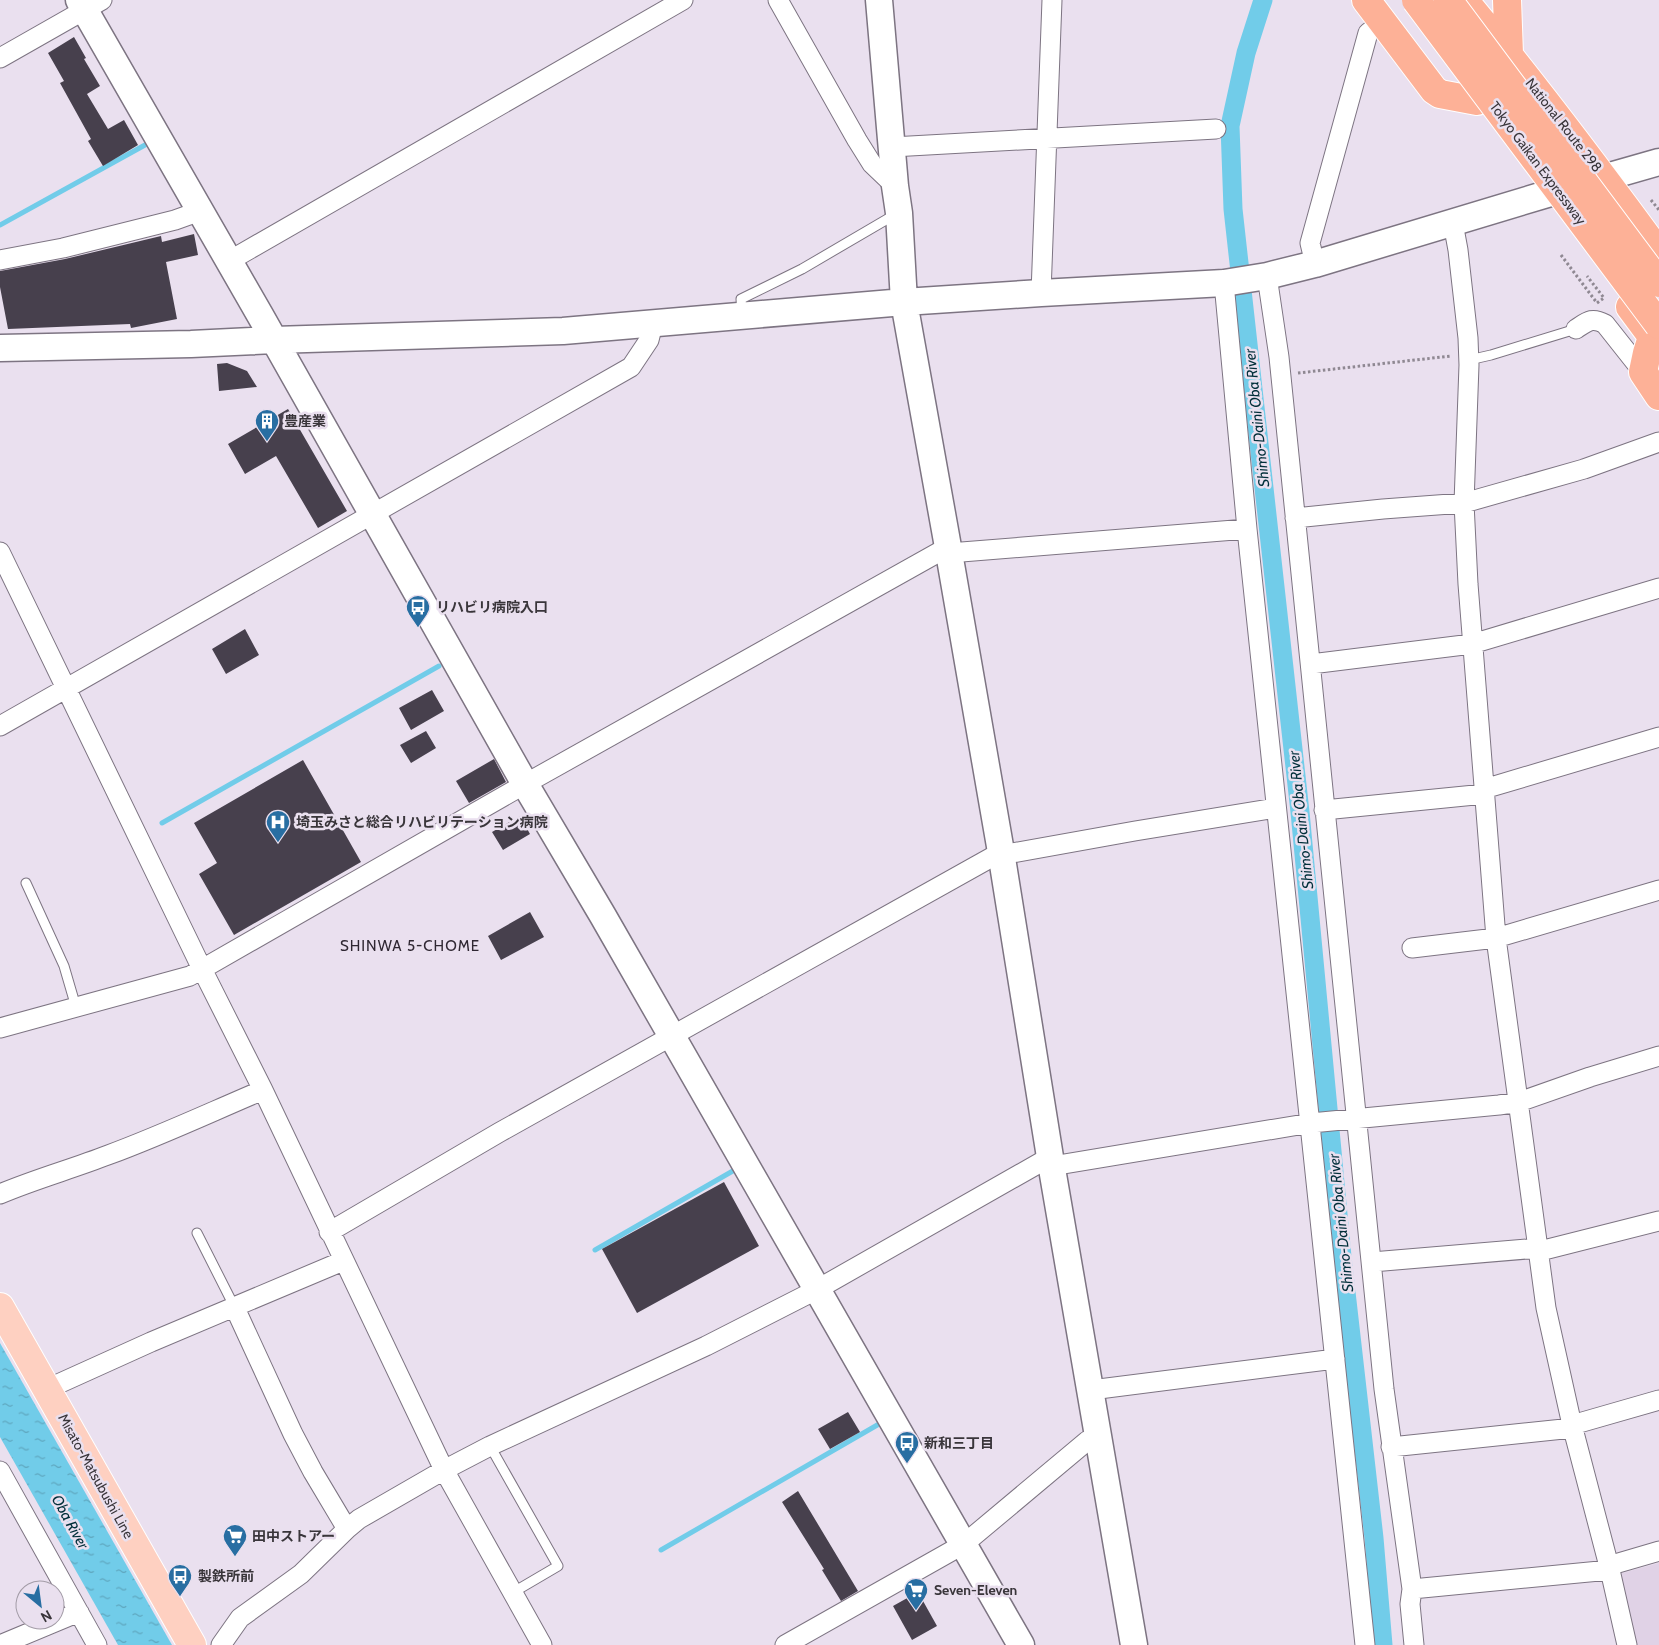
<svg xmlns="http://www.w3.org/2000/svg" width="1659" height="1645" viewBox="0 0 1659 1645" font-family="Cabin,'Noto Sans JP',sans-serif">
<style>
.built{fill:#e0d2e6}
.water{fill:url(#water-ripples)}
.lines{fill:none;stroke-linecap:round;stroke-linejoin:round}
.stream{stroke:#71cce9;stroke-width:5}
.canal{stroke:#71cce9;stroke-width:19}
.building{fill:#47404d}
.lane-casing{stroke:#7d7482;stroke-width:11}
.street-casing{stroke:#7d7482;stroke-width:21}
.secondary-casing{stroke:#7d7482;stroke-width:29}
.primary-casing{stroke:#fff;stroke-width:30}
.highway-casing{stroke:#fff;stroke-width:30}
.path{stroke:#8f8892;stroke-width:3;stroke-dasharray:2.5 2.5;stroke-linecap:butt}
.lane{stroke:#fff;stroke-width:9}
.street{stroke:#fff;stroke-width:19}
.secondary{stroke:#fff;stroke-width:26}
.primary{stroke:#fed0c1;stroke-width:28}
.highway{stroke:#fdb197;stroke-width:28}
.highway-bridge-casing{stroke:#fff;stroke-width:30;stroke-linecap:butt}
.highway-bridge{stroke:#fdb197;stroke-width:28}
.labels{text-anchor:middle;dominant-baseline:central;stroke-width:5;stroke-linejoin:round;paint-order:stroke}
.street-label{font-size:14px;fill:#39353a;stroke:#eae0ef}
.poi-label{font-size:14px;font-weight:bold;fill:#39353a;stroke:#eae0ef;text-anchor:start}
.water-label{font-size:15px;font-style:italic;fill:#012f3a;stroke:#eae0ef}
.neighbourhood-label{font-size:15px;letter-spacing:1px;fill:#2f2732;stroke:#eae0ef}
</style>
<defs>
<pattern id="water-ripples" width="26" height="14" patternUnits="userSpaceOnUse" patternTransform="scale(1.25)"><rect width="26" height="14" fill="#71cce9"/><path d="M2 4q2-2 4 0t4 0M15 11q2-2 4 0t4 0" fill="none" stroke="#5ea6be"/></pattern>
</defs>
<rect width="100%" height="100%" fill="#eae0ef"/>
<path class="built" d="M1659,1563V1645H1637L1619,1574Z"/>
<path class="water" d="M0,1343L172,1645H118L0,1437Z"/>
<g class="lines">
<path class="stream" d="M0,225L145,145
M162,823L439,666
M595,1250L738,1168
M661,1550L879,1424"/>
<path class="canal" d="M1263,0L1246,53L1230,126L1233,209L1300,812L1342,1257L1374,1538L1383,1645"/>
</g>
<path class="building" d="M74,37L86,58L84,59L100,86L87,94L108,129L124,120L138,145L103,166L88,141L91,139L60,83L64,81L48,53Z
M194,234L198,255L166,262L177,319L131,328L130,324L8,329L0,287V271L65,259L161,236L162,242Z
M227,363L247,371L257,387L219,391L217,364Z
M288,409L347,511L318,528L276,456L245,474L228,444Z
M245,629L259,655L226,674L212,649Z
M432,690L444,711L411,730L399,708Z
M426,731L436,748L411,763L400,745Z
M494,759L506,782L469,803L456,781Z
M303,760L361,862L234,935L199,874L217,863L194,823Z
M520,816L530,834L503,850L492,832Z
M530,912L544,937L501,960L488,936Z
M724,1182L759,1246L637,1313L602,1249Z
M848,1412L860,1432L830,1449L818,1429Z
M798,1491L858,1591L841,1601L822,1570L824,1569L782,1502Z
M918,1592L937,1626L912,1640L893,1606Z"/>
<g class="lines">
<g class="lane-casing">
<path id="lane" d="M742,314L741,299L802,269L896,214
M1469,360L1491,355L1576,329
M26,883L64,966L76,1007
M197,1233L235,1308
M490,1446L558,1566L512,1593"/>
</g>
<g class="street-casing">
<path id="street" d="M778,0L857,140L872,164L895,186
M0,58L102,0
M892,147L1216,129
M1453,223L1458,250L1468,338L1469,365L1464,503L1468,584L1496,938L1546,1308L1572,1425L1610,1570L1627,1645
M0,260L63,248L175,220L200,211
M229,261L683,0
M1315,264L1310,243L1368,33L1382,22
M1267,276L1279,357L1384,1389L1412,1589L1410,1604L1414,1645
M1224,283L1247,529L1365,1645
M1041,293L1052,0
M1576,329C1588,321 1592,317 1605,324L1643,372
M1295,518L1383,509L1464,503L1584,469L1659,442
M0,552L202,969L263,1090L444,1470L542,1645
M949,553L1247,529
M1311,664L1472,644L1659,588
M0,726L631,367L649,340L653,324
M1484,789L1659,737
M1324,810L1485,794
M1001,855L1135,831L1276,808
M1412,948L1496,938L1659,890
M0,1028L190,976L525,784L948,547
M1052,1166L1311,1123L1499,1105L1519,1102L1590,1077L1659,1056
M0,1194C35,1179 72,1169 108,1155C160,1136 211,1112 263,1090
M329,1232L500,1132L1001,852
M1540,1251L1659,1221
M1372,1262L1539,1248
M235,1308L293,1434L313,1472L347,1529
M47,1389L151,1342L343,1261
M1091,1390L1335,1359
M1572,1425L1659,1400
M1391,1447L1573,1428
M0,1471L97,1645
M1608,1566L1659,1551
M1412,1589L1610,1570
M0,1645L79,1612
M221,1645L240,1618L301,1574L347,1529L359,1519L444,1470L490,1446L706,1346L816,1290L1050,1157
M785,1645L964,1544L1087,1441L1098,1436"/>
</g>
<g class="secondary-casing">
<path id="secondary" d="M79,0L260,315L525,784L603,916L1021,1645
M879,0L895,186L899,213L904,302L948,547L1001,852L1050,1157L1134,1645
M0,348L191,344L274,340L563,331L904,302L1041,293L1224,283L1267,276L1315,264L1547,194L1659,162"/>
</g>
<g class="primary-casing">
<path id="primary" d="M0,1307L192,1645"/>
</g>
<g class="highway-casing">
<path id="highway" d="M1366,0L1434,90L1440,94L1477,101
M1464,0C1532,82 1596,167 1659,253
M1507,0L1509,54
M1630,307L1659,346
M1652,337L1647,353L1643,372L1659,396"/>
</g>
<path class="path" d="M1651,200L1659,210
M1561,255L1597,303L1604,298L1587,276
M1298,373L1451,356"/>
<use href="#lane" class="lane"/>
<use href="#street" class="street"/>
<use href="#secondary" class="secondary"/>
<use href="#primary" class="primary"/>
<use href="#highway" class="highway"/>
<g class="highway-bridge-casing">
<path id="highway-bridge" d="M1416,0L1659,325
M1448,0L1659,283"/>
</g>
<use href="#highway-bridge" class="highway-bridge"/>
</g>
<defs>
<g id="building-pin" transform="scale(1.25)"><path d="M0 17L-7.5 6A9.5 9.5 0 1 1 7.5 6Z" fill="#286ea2" stroke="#eae0ef"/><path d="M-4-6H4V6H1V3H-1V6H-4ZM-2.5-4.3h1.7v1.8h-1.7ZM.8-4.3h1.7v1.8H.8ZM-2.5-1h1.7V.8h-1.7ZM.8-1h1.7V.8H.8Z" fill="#fff"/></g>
<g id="bus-pin" transform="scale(1.25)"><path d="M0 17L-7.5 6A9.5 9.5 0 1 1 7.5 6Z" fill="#286ea2" stroke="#eae0ef"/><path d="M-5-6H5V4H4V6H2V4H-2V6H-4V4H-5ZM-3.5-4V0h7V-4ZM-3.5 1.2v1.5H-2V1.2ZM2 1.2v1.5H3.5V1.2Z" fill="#fff"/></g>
<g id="hospital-pin" transform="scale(1.25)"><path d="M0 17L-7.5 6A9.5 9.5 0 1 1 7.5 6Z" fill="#286ea2" stroke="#eae0ef"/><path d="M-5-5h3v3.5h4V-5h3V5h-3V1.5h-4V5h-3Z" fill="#fff"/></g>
<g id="supermarket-pin" transform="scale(1.25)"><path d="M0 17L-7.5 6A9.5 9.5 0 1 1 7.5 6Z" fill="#286ea2" stroke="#eae0ef"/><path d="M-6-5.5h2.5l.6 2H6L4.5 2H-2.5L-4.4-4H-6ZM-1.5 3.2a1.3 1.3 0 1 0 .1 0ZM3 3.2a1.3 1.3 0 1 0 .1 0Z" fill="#fff"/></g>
</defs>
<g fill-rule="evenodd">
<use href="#building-pin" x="267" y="421"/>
<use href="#bus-pin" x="418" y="607"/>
<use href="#hospital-pin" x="278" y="822"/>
<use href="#bus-pin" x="907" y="1443"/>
<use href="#supermarket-pin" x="235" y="1536"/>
<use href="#bus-pin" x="180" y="1576"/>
<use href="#supermarket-pin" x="916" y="1590"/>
</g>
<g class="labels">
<g class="street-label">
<text transform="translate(1564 125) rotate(52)">National Route 298</text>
<text transform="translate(1538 163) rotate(53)">Tokyo Gaikan Expressway</text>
<text transform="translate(96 1476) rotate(61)">Misato-Matsubushi Line</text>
</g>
<g class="poi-label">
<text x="284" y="421">豊産業</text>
<text x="436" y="607">リハビリ病院入口</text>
<text x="296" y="822">埼玉みさと総合リハビリテーション病院</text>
<text x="924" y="1443">新和三丁目</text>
<text x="252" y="1536">田中ストアー</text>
<text x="198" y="1576">製鉄所前</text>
<text x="934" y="1590">Seven-Eleven</text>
</g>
<g class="water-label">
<text transform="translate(1257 418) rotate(-96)">Shimo-Daini Oba River</text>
<text transform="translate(1301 820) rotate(-96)">Shimo-Daini Oba River</text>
<text transform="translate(1341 1223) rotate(-96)">Shimo-Daini Oba River</text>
<text transform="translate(70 1522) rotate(61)">Oba River</text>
</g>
<g class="neighbourhood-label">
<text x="410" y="946">SHINWA 5-CHOME</text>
</g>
</g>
<g transform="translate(40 1605) rotate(151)"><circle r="24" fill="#eae0ef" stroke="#a39ca7"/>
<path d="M0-4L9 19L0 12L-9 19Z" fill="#286ea2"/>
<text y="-8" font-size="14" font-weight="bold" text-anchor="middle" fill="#39353a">N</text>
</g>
</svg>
